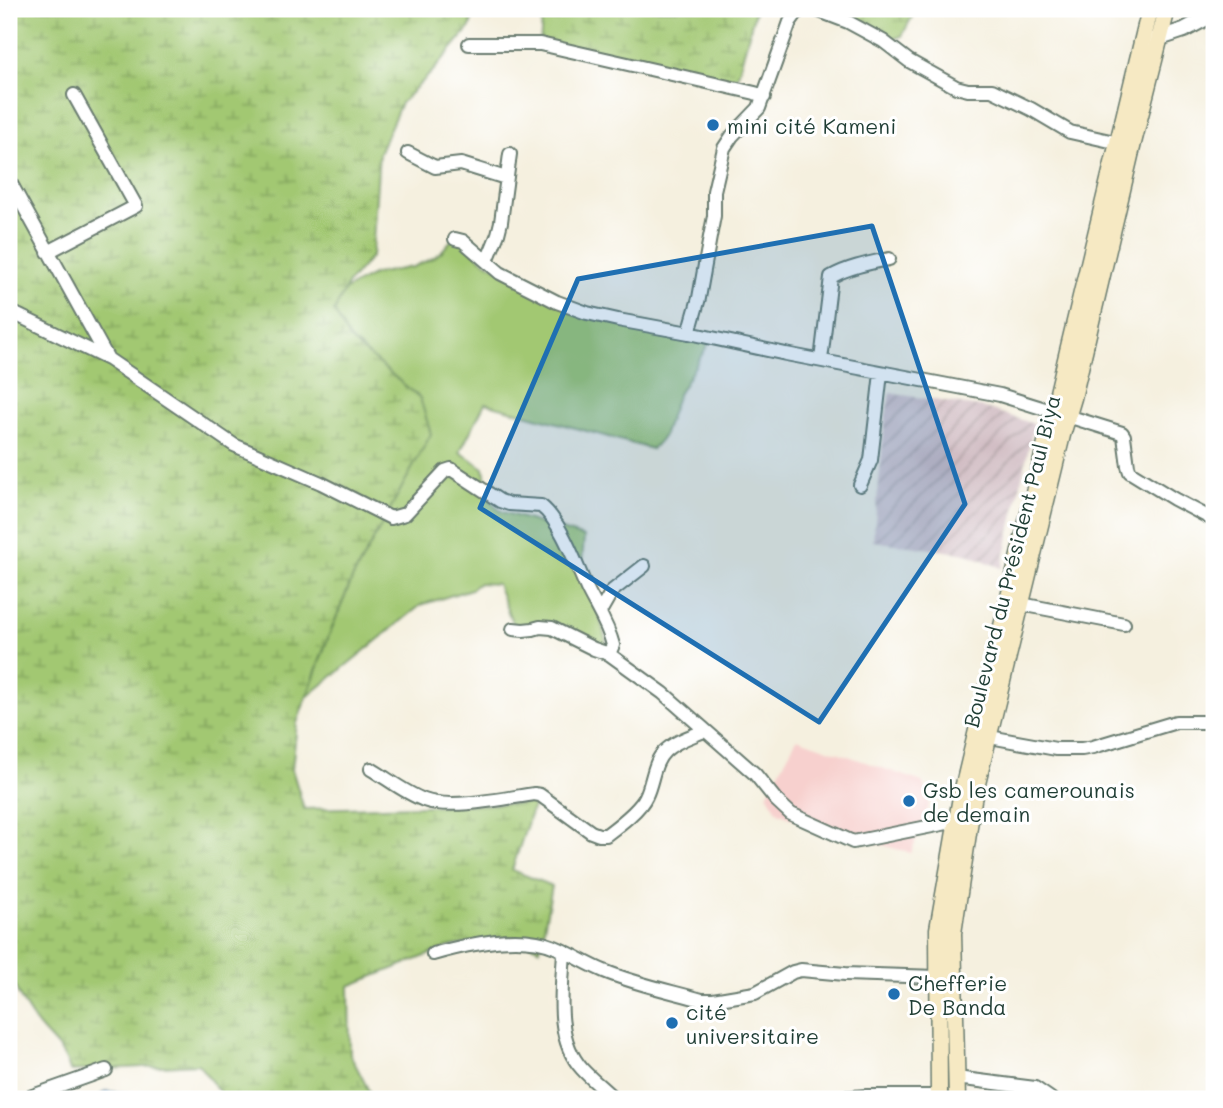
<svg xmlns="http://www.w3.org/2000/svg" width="1223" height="1108" viewBox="0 0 1223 1108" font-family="Mali,sans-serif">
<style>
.built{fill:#f7d0ce}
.industrial{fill:url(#industrial-furrows)}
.green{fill:#a2c872;stroke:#608253;stroke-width:2}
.wetland{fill:url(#wetland-marsh);stroke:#608253;stroke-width:2}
.water{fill:url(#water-ripples);stroke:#4a788e;stroke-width:2}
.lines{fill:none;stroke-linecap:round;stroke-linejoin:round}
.minor-casing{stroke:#6a7c70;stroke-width:16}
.tertiary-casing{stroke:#6a7c70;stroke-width:18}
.secondary-casing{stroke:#6a7c70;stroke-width:19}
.minor{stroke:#fff;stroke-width:12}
.tertiary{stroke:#fff;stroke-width:14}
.secondary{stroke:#f6e9c3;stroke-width:16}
.marked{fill:#1f6fb2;fill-opacity:0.2;stroke:#1f6fb2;stroke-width:5;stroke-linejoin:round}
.poi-dot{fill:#1f6fb2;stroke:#fff;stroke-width:2.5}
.labels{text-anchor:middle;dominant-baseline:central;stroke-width:6;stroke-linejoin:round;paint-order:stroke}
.poi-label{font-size:21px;fill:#1f3d34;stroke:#fff;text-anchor:start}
.street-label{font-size:21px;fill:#1f3d34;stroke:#fff}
</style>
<defs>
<pattern id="industrial-furrows" width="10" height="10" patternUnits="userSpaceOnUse" patternTransform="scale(1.75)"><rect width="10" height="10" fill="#d2bec4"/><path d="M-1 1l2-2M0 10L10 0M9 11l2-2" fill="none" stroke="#aa9ca0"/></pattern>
<pattern id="wetland-marsh" width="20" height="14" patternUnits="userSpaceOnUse" patternTransform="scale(1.75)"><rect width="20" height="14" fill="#a2c872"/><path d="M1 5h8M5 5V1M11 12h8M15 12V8" fill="none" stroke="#83a45e"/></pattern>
<pattern id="water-ripples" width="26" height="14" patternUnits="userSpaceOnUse" patternTransform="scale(1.75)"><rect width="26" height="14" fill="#74b3e7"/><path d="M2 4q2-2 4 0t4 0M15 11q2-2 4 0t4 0" fill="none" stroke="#5f93bc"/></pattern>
</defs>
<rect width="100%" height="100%" fill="#fff"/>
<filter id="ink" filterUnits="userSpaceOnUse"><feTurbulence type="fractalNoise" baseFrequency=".0143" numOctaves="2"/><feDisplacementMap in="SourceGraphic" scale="14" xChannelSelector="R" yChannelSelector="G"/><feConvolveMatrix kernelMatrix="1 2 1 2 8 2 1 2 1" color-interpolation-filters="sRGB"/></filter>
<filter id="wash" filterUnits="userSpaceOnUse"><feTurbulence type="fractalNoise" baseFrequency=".00686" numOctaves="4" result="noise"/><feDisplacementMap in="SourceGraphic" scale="28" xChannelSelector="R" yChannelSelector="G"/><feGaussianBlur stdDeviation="1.57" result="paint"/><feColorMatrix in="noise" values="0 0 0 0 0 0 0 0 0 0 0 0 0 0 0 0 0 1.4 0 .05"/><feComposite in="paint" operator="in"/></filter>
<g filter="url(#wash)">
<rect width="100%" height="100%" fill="#f5f0df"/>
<path class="built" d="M797,738L922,782L928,793L929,805L911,853L809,825L778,812L767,794Z"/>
<path class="industrial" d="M890,393L986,408L1034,424L1002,568L967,554L873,541L885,421Z"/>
<path class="green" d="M455,236L483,260L557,302L712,338L677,396L663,437L652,449L485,403L460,452L484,468C487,485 486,503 503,512L584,537L582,564L599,613L609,654L552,628L514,627L497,584L479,583L471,589L421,605L307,697L329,635L352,579L386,516L420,398L349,339L334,312L344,291L355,284L375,274L413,267L433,258L441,252Z"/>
<path class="wetland" d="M9,9H475L470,27L433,71L401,103L379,153L372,256L348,283L334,311L349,339L420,398L431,434L352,579L329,635L297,723L292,769L304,809L534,803L512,870L552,886L540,949L514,937L451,946L349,986L350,1054L373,1099H225L198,1064L70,1071C63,1045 45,1038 32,1017C26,1008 16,991 14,982C12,975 12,972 9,966Z
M543,9H761L755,11L738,75L729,80L540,44Z
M828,9H916L902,36L891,40Z"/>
<path class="water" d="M105,1091L126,1093L153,1099H97Z"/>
</g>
<g filter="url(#ink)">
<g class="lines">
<g class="minor-casing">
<path id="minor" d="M814,9L848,22L883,41L909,61L956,87L968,90H992L1031,109L1070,132L1119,143
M469,44H540L755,93L764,97
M408,153L435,167L461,164L506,178
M9,180L108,359
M455,239L463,241L500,273L557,302L587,313L618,320L689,333L786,354L1000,395L1122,433L1124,436L1128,466L1130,472L1174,499L1214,520
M48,252L136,206L74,95
M487,261L498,234L501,222L510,154
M9,311L108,359L234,445L321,483L391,518L405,514L445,471L451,469L500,501L509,504L541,506C561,521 577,567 588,591C597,609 608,625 613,645L609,654
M689,333L699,298L710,237L714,216V191L724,148L732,136L759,108L790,22L798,11L801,9
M821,360L831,277C848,267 870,263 889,259
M860,485L871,460L881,373
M1021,604L1124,624
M600,612L612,591L644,566
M513,629L523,630L533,629L540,627L552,628L594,649L609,654L663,693L755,774L776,800L791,814L853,842L957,821
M979,735L1056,749H1082L1093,747L1176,722H1214
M371,769C388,779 405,793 424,800C450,810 506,798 534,794L540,795L591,832L599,835H606C618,826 640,810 646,796C653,782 653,762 665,751C675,741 692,736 704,731
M564,952C562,990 554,1038 582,1069C592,1080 604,1089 614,1099
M433,954C468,944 520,932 555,947C572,954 587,964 604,971C635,984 670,991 702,1000H713L755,993L793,972L801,970L845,974L937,977
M956,1078L1035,1088L1051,1099
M24,1099L106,1070
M821,1099L867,1096H939"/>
</g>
<g class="tertiary-casing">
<path id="tertiary" d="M1151,41L1184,30L1214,14"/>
</g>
<g class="secondary-casing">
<path id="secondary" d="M939,1099L938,929L961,797L1150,9
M957,1099L953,933L973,800L1062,435L1073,398L1133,143L1167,9"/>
</g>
<use href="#minor" class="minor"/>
<use href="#tertiary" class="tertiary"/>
<use href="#secondary" class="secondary"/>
</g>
</g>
<path class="marked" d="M872,226L965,504L819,722L480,508L578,279Z"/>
<g class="poi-dot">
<circle cx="713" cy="125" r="7"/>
<circle cx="909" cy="801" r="7"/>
<circle cx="894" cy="994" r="7"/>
<circle cx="672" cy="1023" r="7"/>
</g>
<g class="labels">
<g class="poi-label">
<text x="727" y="125">mini cité Kameni</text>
<text x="923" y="789">Gsb les camerounais<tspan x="923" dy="24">de demain</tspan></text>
<text x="908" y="982">Chefferie<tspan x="908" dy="24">De Banda</tspan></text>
<text x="686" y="1011">cité<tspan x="686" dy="24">universitaire</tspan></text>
</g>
<g class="street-label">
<text transform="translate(1011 561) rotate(-76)">Boulevard du Président Paul Biya</text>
</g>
</g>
<rect width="1223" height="1108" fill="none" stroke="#fff" stroke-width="35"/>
</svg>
